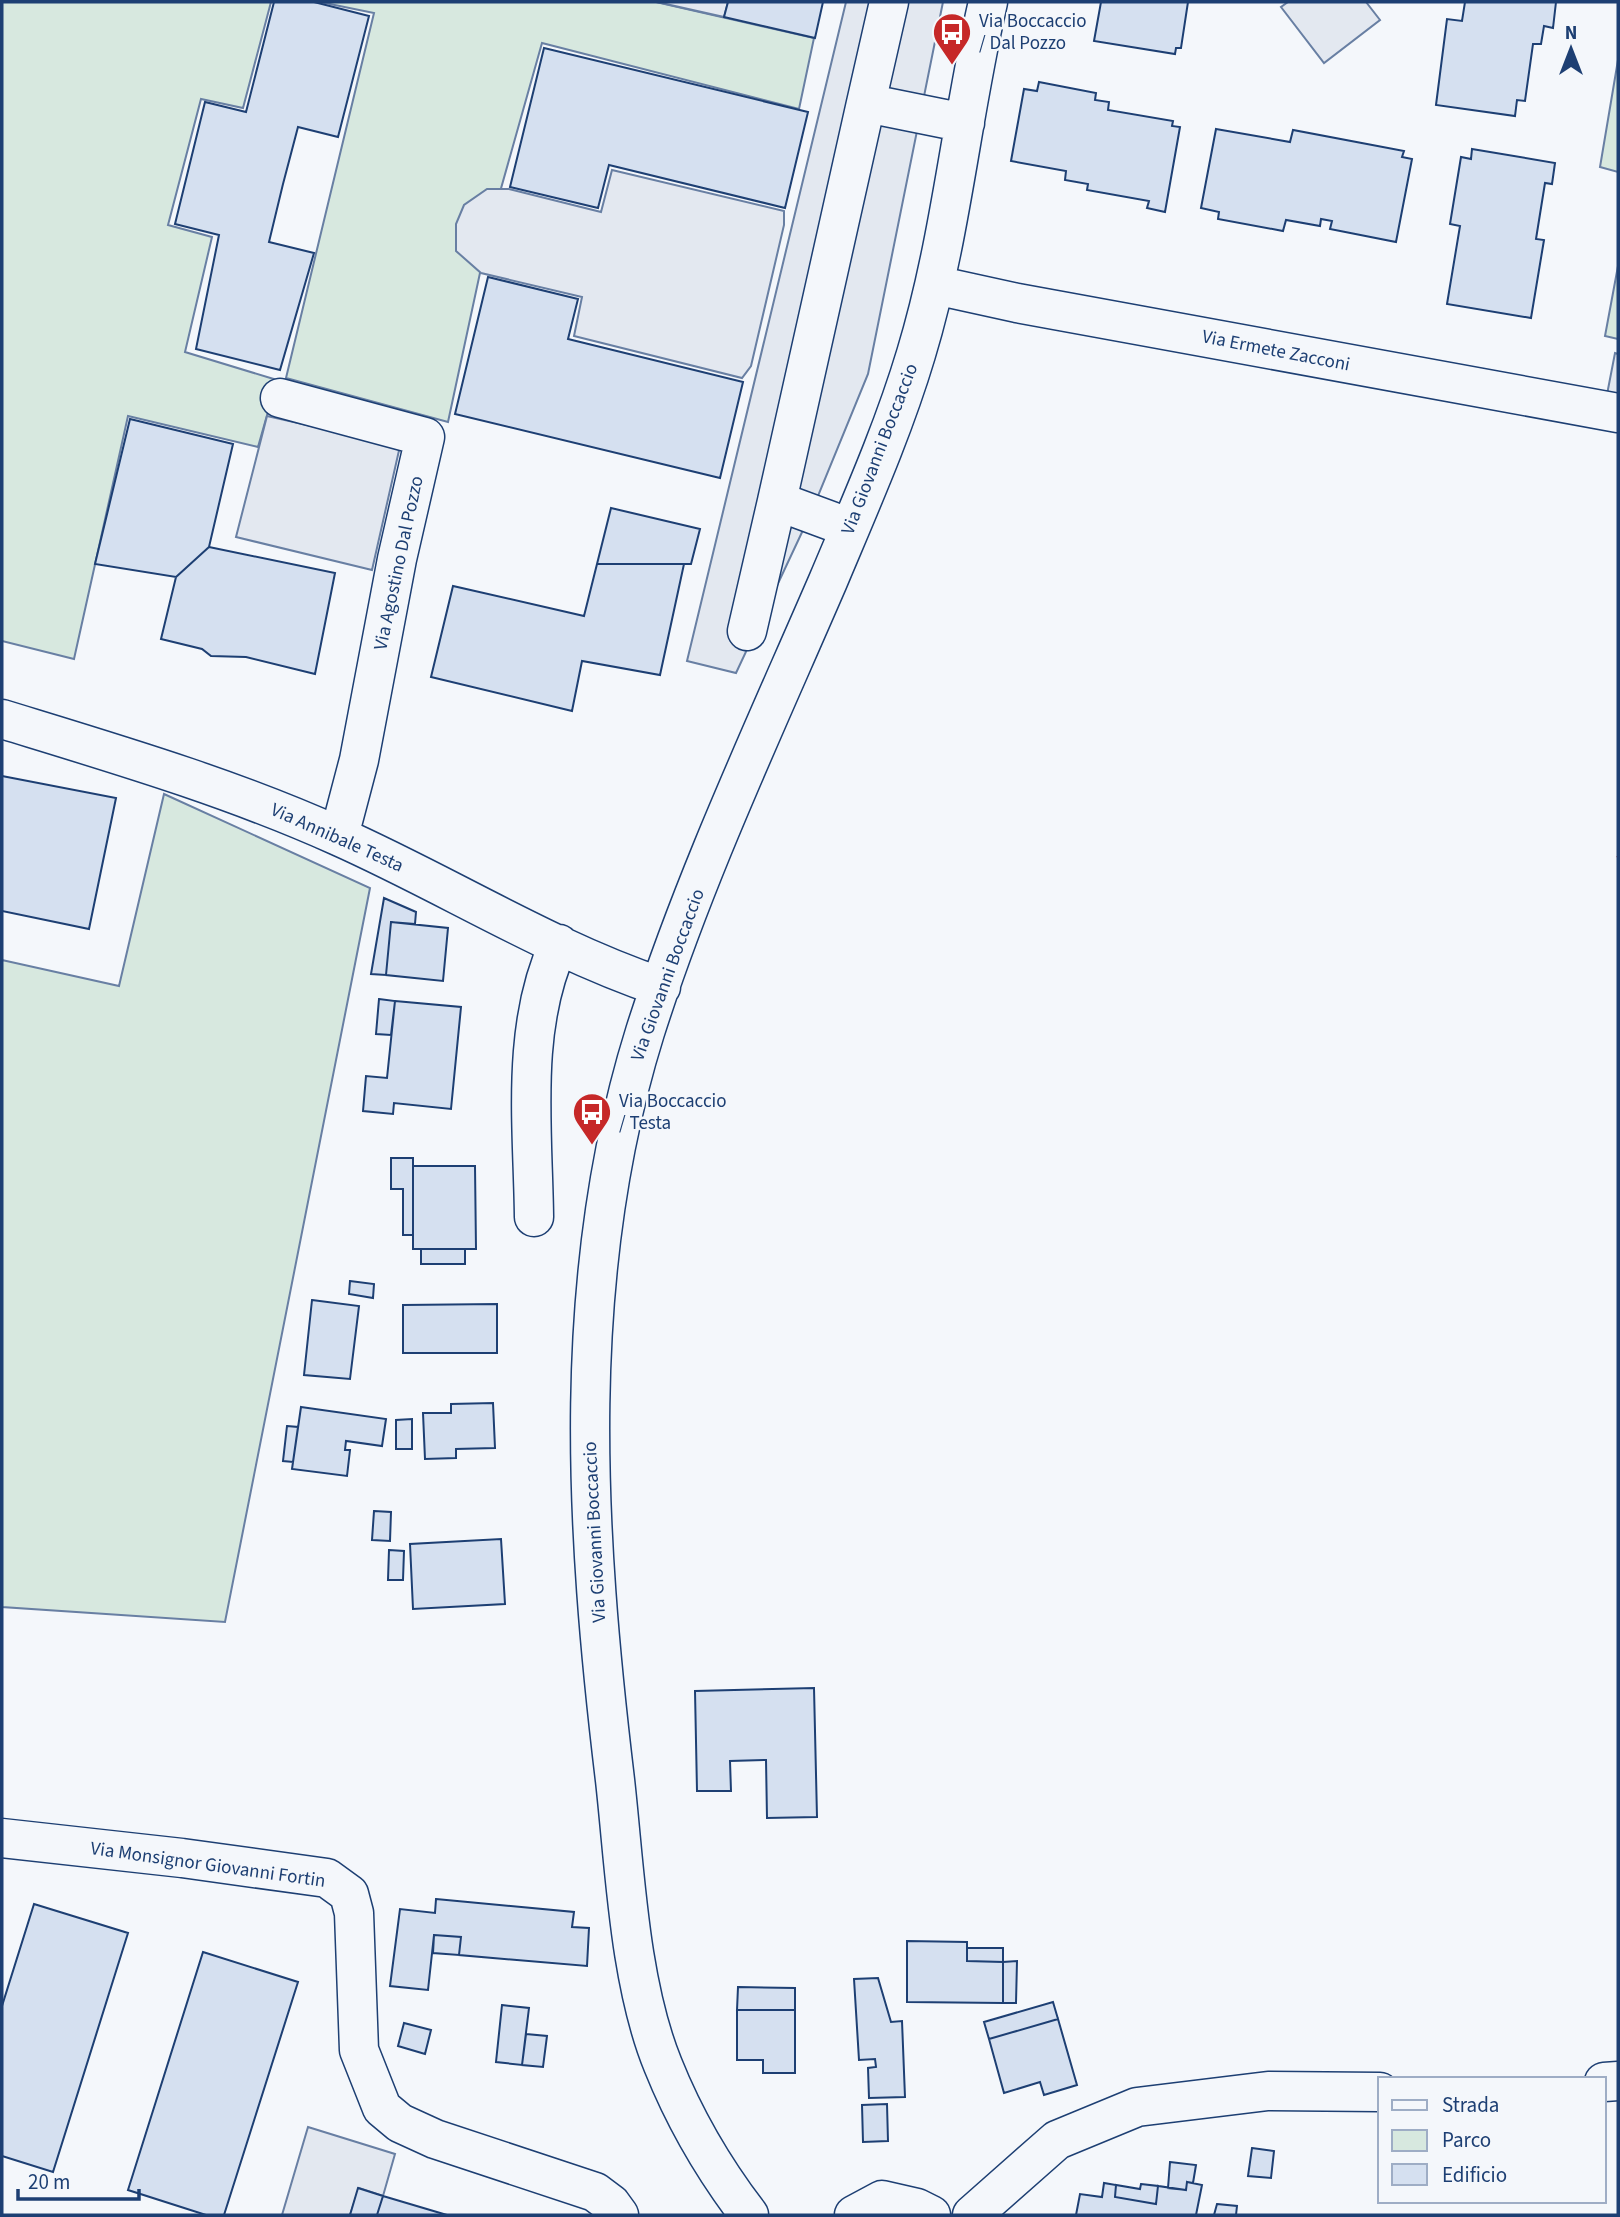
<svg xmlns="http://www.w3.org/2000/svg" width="1620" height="2217" viewBox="0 0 1620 2217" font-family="'Source Sans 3',sans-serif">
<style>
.green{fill:#d7e8df;stroke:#687fa3;stroke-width:2}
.parking{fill:#e3e8f0;stroke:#687fa3;stroke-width:2}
.building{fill:#d5e0f0;stroke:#1d3f73;stroke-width:2}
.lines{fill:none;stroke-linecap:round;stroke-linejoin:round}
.minor-casing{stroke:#1d3f73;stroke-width:41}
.minor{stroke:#f4f7fb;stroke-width:38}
.power{stroke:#c62828;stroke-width:2;stroke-dasharray:24 5 3.5 5;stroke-linecap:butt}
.labels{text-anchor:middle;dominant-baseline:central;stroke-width:5;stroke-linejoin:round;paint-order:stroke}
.poi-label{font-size:19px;fill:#1d3f73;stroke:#f4f7fb;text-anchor:start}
.street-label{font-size:19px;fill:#1d3f73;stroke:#f4f7fb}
</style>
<rect width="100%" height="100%" fill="#f4f7fb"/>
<path class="green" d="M2,2H271L243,108L201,99L168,225L212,237L185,352L277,380L258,447L128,416L74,659L2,641Z
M320,2H656L814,38L799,109L542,43L489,231L448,422L286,378L374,13Z
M1618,60V172L1600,167Z
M1618,266V339L1605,336Z
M164,794L370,888L225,1622L2,1607V960L119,986Z"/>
<path class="parking" d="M657,2H728L724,17Z
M846,2H943L868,374L811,513L736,673L687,661Z
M1288,2H1366L1380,20L1324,63L1281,7Z
M612,170L784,211V225L751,366L742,378L574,336L582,297L481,273L456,251V224L464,205L487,189H509L601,212Z
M1615,353L1618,354V413L1604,410Z
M267,416L400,446L372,570L236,537Z
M308,2127L395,2154L383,2196L359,2188L350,2215H282Z"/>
<path class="building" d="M274,2H314L369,16L338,137L298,127L283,184L269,242L314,253L280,370L196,349L219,235L175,224L205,102L246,112Z
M728,2H823L815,38L724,17Z
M1101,2H1188L1181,48H1176L1175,54L1094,41Z
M1465,2H1556L1553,28L1544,26L1541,44H1533L1525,101L1517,100L1515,116L1436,105L1447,19L1462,21Z
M544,48L808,112L785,208L609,165L598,208L510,187Z
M1039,82L1096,93L1095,100L1109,102L1108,110L1173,121L1172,126L1180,127L1165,212L1147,208L1149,201L1087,190L1088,184L1065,180L1066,171L1011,161L1024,89L1037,91Z
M1216,129L1290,142L1293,130L1404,151L1402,157L1412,159L1396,242L1330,229L1332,221L1321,219L1320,226L1286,220L1283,231L1218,219L1219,212L1201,208Z
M1472,149L1555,163L1552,184L1545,183L1536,239L1544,240L1531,318L1447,304L1460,226L1450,224L1461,157L1471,159Z
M488,277L578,299L568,339L743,382L720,478L455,414Z
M130,419L233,444L209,547L176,577L95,564Z
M611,508L700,529L691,564H597Z
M209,547L335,573L315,674L246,657L211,656L202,649L161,639L176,577Z
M597,564H684L660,675L582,661L572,711L431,677L453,586L584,616Z
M2,776L116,798L89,929L2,911Z
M384,898L416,912L415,924L391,922L386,975L371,974Z
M391,922L448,928L443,981L386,975Z
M379,999L395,1001L391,1035L376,1034Z
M395,1001L461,1007L451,1109L394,1103L393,1114L363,1111L366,1076L387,1078Z
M391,1158H413V1235H403V1189H391Z
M413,1166H475L476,1249H413Z
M421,1249H465V1264H421Z
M350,1281L374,1284L373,1298L349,1294Z
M312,1300L359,1306L350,1379L304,1375Z
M497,1304V1353H403V1305Z
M493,1403L495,1448L456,1449V1458L425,1459L423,1413H451V1404Z
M301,1407L386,1419L382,1446L346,1441L345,1450H350L347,1476L292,1469Z
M412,1419V1449H396V1420Z
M287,1426L298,1427L293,1462L283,1461Z
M374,1511L391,1512L390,1541L372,1540Z
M501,1539L505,1604L413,1609L410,1544Z
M389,1550L404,1551L403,1580H388Z
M814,1688L817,1817L767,1818L766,1760L730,1761L731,1791H697L695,1691Z
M436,1899L574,1912L572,1927L589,1928L587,1966L459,1955L461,1937L434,1935L428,1990L390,1986L400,1909L435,1913Z
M34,1904L128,1933L53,2172L2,2156V2006Z
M434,1935L461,1937L459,1955L433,1953Z
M907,1941L967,1942V1961L1003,1962V2003L907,2002Z
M967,1948H1003V1962L967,1961Z
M203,1952L298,1982L224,2215H206L128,2190Z
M1017,1961L1016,2003H1003V1962Z
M878,1978L891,2022L902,2021L905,2097L869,2098L868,2068L876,2067L875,2059L859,2060L854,1979Z
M738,1987L795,1988V2010H737Z
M1053,2002L1058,2019L989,2039L984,2022Z
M502,2005L529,2008L522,2065L496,2062Z
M737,2010H795V2073H763V2060H737Z
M1058,2019L1077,2085L1044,2095L1040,2082L1004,2093L989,2039Z
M404,2023L431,2030L425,2054L398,2046Z
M526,2034L547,2036L543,2067L522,2065Z
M887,2104L888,2141L863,2142L862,2105Z
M1252,2148L1274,2151L1271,2178L1248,2176Z
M1170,2162L1196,2165L1193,2183L1187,2182L1186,2190L1168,2188Z
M1187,2182L1202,2185L1196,2215H1076L1080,2194L1102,2197L1104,2183L1116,2185L1115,2197L1156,2204L1158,2186L1186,2190Z
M1141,2184L1158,2186L1156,2204L1115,2197L1116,2185L1140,2189Z
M358,2188L383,2196L377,2215H350Z
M383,2196L447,2215H377Z
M1217,2204L1237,2206L1236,2215H1214Z"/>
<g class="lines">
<g class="minor-casing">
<path id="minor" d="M866,103L889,2
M935,285L1017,303L1618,413
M280,398L425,437L397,559L359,760L339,836
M850,528L777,501L866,103L965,123
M747,631L777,501
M2,719C116,754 229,787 338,836C446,884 548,949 661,987
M534,1217C533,1128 520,1027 559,944
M2,1838L182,1858L327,1878L349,1894L354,1913L359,2050L382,2108L400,2123L435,2139L595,2192L611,2204L619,2215
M1604,2082L1618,2081
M749,2215C713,2168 685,2120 663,2065C629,1982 625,1869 615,1780C585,1531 569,1275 645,1032C694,878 764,729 828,581C859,507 893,431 916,354C951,239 961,119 988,2
M854,2215L882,2200L917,2208L931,2215
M972,2215L1057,2140L1137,2107L1268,2091L1380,2092"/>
</g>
<use href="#minor" class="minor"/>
<path class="power" d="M1617,856L1618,857"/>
</g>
<defs>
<g id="bus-pin" transform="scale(2.0125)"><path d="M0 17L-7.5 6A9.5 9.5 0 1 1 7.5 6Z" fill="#c62828" stroke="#f4f7fb"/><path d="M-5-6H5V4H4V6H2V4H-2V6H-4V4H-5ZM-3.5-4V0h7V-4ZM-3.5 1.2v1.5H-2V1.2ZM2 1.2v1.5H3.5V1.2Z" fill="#fff"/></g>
</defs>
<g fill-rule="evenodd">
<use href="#bus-pin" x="952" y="32"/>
<use href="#bus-pin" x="592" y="1112"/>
</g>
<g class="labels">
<g class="poi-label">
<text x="979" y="21">Via Boccaccio<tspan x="979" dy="22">/ Dal Pozzo</tspan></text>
<text x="619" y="1101">Via Boccaccio<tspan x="619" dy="22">/ Testa</tspan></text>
</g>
<g class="street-label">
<text transform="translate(1276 351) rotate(11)">Via Ermete Zacconi</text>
<text transform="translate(880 449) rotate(-69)">Via Giovanni Boccaccio</text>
<text transform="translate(399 563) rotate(-78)">Via Agostino Dal Pozzo</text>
<text transform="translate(337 838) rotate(24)">Via Annibale Testa</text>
<text transform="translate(668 975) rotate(-70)">Via Giovanni Boccaccio</text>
<text transform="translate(595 1532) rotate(-93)">Via Giovanni Boccaccio</text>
<text transform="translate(208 1865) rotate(8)">Via Monsignor Giovanni Fortin</text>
</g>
</g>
<rect width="1620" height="2217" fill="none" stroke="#1d3f73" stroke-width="7"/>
<rect x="1378" y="2077" width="228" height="126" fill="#f4f7fb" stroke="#9eadc5" stroke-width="2"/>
<rect x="1392" y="2100" width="35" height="10" fill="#f4f7fb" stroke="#9eadc5" stroke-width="2"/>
<text x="1442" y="2112" font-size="21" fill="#1d3f73">Strada</text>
<rect x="1392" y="2130" width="35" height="21" fill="#d7e8df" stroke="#9eadc5" stroke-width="2"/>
<text x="1442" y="2147" font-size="21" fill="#1d3f73">Parco</text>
<rect x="1392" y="2164" width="35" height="21" fill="#d5e0f0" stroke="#9eadc5" stroke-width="2"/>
<text x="1442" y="2182" font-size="21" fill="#1d3f73">Edificio</text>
<g transform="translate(1571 49)" stroke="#f4f7fb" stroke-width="5" paint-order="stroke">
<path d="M0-5L12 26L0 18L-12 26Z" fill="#1d3f73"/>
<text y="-10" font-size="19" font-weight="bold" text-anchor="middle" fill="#1d3f73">N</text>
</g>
<path d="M18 2189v10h121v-10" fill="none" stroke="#1d3f73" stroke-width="3.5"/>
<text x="28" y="2189" font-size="21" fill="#1d3f73" stroke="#f4f7fb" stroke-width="5" paint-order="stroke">20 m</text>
</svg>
